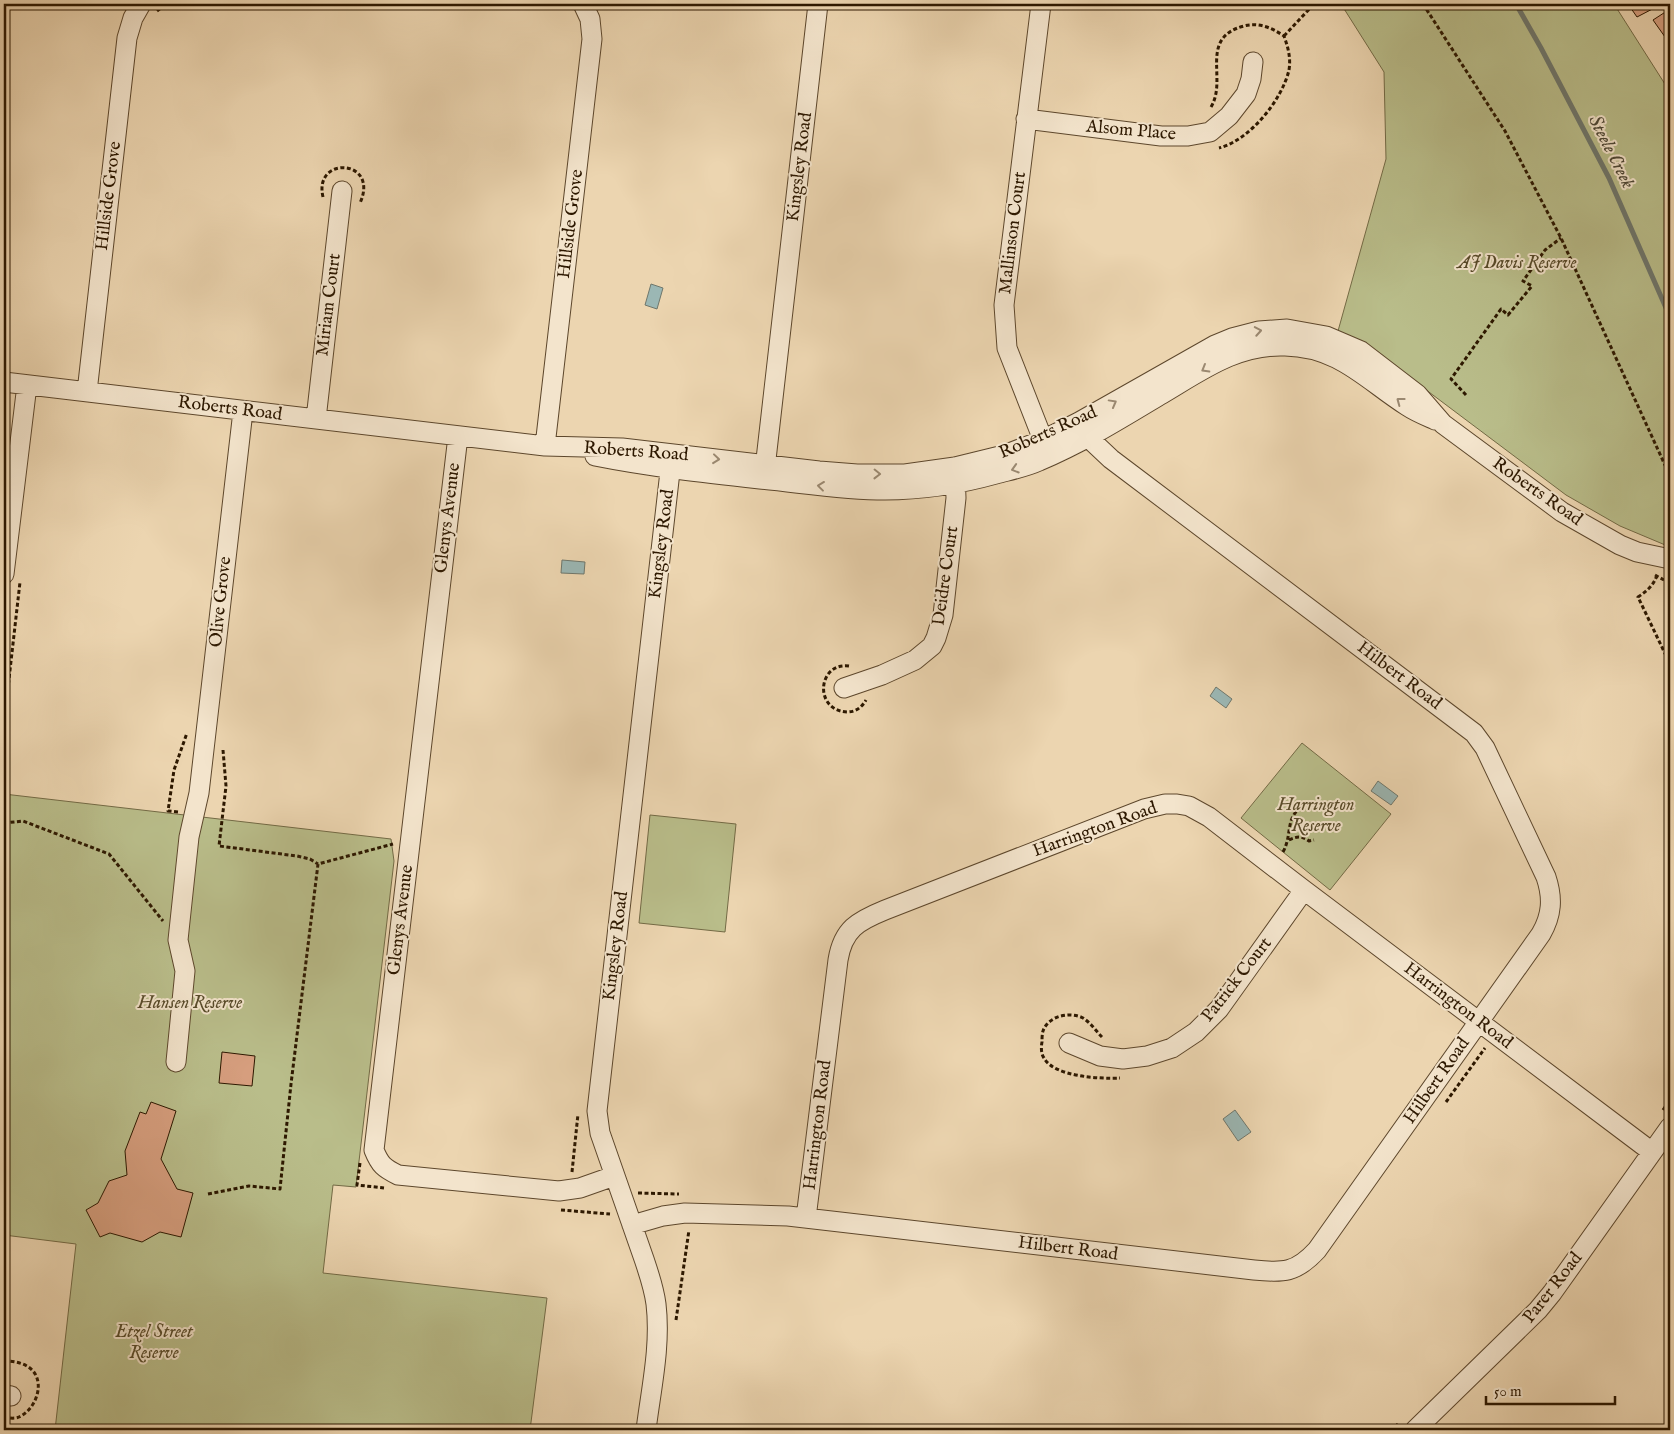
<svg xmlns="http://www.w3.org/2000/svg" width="1674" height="1434" viewBox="0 0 1674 1434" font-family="'IM FELL English',serif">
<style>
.green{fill:#b9bd8a;stroke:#736a45}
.water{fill:#9bb7b4;stroke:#6f776c}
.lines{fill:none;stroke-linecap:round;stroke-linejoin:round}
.stream{stroke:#6f776c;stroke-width:5}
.building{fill:#d69e7e;stroke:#2d1800}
.minor-casing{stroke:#5d472c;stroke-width:21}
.path{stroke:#2d1800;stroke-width:3;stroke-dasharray:4 2.5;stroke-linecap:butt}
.minor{stroke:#f3e4cc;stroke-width:19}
.oneway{stroke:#9a8870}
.labels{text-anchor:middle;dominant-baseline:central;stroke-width:4;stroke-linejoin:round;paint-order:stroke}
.street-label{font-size:18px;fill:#2d1800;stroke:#f3e4cc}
.park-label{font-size:18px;font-style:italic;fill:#574a29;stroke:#f3e4cc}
.water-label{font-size:19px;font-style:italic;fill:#4e4836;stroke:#f3e4cc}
</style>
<rect width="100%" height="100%" fill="#ecd5b0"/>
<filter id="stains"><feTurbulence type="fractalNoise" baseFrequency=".004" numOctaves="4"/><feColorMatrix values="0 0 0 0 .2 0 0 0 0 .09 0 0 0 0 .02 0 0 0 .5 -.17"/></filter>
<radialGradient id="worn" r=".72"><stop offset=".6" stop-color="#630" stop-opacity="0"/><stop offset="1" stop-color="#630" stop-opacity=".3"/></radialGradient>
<path class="green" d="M1341,4H1614L1670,92V547L1620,526L1566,495L1369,347L1338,331L1386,159L1384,72Z
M1302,743L1391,814L1330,890L1241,818Z
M4,794L391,839L394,861L356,1187L333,1185L323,1273L547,1298L530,1430H55L76,1244L4,1235Z
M650,815L736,824L725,932L639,923Z"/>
<path class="water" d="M651,284L663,288L657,309L645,305Z
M562,560L585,562L584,574L561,573Z
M1216,687L1232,699L1226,708L1210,696Z
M1378,781L1398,796L1391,805L1371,791Z
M1235,1110L1251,1132L1238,1141L1223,1119Z"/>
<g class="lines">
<path class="stream" d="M1516,4L1541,48L1609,178L1670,317"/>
</g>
<path class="building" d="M1628,4H1662L1637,17Z
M1670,9V44L1653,20Z
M222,1052L255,1056L252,1086L219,1083Z
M151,1102L176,1111L161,1159L177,1189L193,1193L181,1237L160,1232L142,1242L110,1233L100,1237L86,1210L98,1203L109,1181L127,1175L125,1151L140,1112L146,1114Z"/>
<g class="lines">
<g class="minor-casing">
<path id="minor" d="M1041,4L1004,305L1007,348L1047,450
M1026,119L1161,136H1188L1210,132L1229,116L1246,94L1251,79L1253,62
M4,382L545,446L622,448L819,471L857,474H905L955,467L1004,455L1043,440L1079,422L1215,345L1232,338L1259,331L1287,329L1326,336L1361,351L1417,394L1443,424L1562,512L1620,545L1637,552L1670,559
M87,392L127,38L133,18L141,4
M316,419L342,191
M458,436L374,1150C380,1165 384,1168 398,1175L559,1191L580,1188L614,1176
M545,446L592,39L590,19L583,4
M595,456C650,467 705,473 760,479C802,483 843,490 885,490C923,490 960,484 996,474C1011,470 1026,467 1039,461C1082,443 1122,418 1162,394C1201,371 1237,344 1285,346C1339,347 1365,379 1407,406C1416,412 1426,416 1435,420
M764,477L818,4
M4,574L27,385
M844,688L882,675L915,660L932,646L936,638L943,615L956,498L955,473
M1069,1043L1100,1056L1123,1059L1147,1056L1172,1048L1196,1032L1219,1009L1304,890
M176,1062L185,971L178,940L189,837L199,793L243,411
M806,1218L838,960C843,929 858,921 885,910L1144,809L1165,804H1177L1189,806L1209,817L1304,890L1652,1152
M632,1225L663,1216L685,1213L788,1216L1254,1270C1283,1273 1296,1273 1317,1250L1541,934C1552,915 1553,898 1546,877L1485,748L1474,733L1111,459L1094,443L1079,422
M4,1395L11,1396
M646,1430C651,1389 661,1346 656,1304C654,1288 649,1274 644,1259L600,1133L597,1111L672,454
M1415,1430L1538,1310L1552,1293L1670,1127"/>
</g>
<path class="path" d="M1423,4L1505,131L1561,238L1670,476
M157,11L166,4
M1284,36L1314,4
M1211,107C1228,79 1198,38 1244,26C1259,22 1272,28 1284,36C1288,47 1291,58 1289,70C1282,100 1250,140 1219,148
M323,197C313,155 380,159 360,203
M1466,395L1451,379L1501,309L1508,315L1532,286L1523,281L1545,250L1561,238
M1655,575L1664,580L1670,587
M1657,575C1654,585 1647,591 1638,597L1670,664
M849,666C818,662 813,710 847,712C856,712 862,707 866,700
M4,723L20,582
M223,750L226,786L219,846L297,856L310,859L318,864
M178,812L168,811L174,770L187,733
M4,823L23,821L109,854L163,921
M1289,840C1297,836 1302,836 1309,841L1314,840
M1283,852C1289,841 1288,832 1291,821C1297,803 1315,799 1331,805L1335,802
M1102,1037C1096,1031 1091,1023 1083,1018C1070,1011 1048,1016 1043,1031C1042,1034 1042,1039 1042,1042C1041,1047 1041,1054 1044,1058C1054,1077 1101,1079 1120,1078
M1446,1102L1485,1048
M1663,1110L1670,1100
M360,1163L357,1185L384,1188
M572,1172L578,1114
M638,1193L679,1194
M208,1194L249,1186L280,1189L291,1084L318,864L393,844
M561,1210L610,1214
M676,1320L689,1230
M4,1361C14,1361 26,1363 33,1371C45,1385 35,1410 19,1417C15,1419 8,1418 4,1417
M1392,1430L1398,1424"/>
<use href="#minor" class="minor"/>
</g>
<defs><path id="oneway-chevron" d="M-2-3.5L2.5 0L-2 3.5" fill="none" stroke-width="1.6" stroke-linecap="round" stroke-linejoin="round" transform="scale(1.25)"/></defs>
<g class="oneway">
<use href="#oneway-chevron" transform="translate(1258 331) rotate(-10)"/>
<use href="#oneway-chevron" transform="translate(1205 369) rotate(150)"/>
<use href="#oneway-chevron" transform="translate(1400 401) rotate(-143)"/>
<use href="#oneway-chevron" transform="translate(1113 403) rotate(-29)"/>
<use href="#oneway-chevron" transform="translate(716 459) rotate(6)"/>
<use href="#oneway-chevron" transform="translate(1015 469) rotate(163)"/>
<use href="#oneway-chevron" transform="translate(877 474) rotate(1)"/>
<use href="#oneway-chevron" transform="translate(821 486) rotate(-173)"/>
</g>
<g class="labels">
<g class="street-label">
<text transform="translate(1131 131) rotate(5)">Alsom Place</text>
<text transform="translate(800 167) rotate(-83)">Kingsley Road</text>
<text transform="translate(109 196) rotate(-83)">Hillside Grove</text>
<text transform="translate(571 224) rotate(-83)">Hillside Grove</text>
<text transform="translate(1013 233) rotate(-83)">Mallinson Court</text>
<text transform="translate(329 305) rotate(-83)">Miriam Court</text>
<text transform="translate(230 409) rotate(7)">Roberts Road</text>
<text transform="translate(1048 433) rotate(-24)">Roberts Road</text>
<text transform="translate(636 452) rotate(4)">Roberts Road</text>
<text transform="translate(1537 492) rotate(35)">Roberts Road</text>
<text transform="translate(448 518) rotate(-83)">Glenys Avenue</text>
<text transform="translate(662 544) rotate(-83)">Kingsley Road</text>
<text transform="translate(946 576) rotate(-82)">Deidre Court</text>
<text transform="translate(221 602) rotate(-84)">Olive Grove</text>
<text transform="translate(1399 676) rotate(37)">Hilbert Road</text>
<text transform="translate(1095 830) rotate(-20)">Harrington Road</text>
<text transform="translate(401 920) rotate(-83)">Glenys Avenue</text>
<text transform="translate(616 946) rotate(-83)">Kingsley Road</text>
<text transform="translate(1237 980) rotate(-52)">Patrick Court</text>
<text transform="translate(1458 1006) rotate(37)">Harrington Road</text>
<text transform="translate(1437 1081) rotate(-55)">Hilbert Road</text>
<text transform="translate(818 1125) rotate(-83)">Harrington Road</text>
<text transform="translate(1068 1249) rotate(7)">Hilbert Road</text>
<text transform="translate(1553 1288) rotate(-52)">Parer Road</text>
</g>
<g class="park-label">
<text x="1517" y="263">AJ Davis Reserve</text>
<text x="1316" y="805">Harrington<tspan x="1316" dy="21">Reserve</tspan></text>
<text x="190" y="1003">Hansen Reserve</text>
<text x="154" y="1332">Etzel Street<tspan x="154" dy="21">Reserve</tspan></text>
</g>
<g class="water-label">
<text transform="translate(1611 152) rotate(63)">Steele Creek</text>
</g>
</g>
<rect width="1674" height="1434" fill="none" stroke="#ecd5b0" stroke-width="20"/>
<rect x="5" y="5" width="1664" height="1424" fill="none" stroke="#2d1800" stroke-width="2.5"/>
<rect x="10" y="10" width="1654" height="1414" fill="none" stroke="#2d1800"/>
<path d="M1486 1396v8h129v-8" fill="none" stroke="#2d1800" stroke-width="2.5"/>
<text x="1494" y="1396" font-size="15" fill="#2d1800" stroke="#f3e4cc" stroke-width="4" paint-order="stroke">50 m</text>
<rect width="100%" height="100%" filter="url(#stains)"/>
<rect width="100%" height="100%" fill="url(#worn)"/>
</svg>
